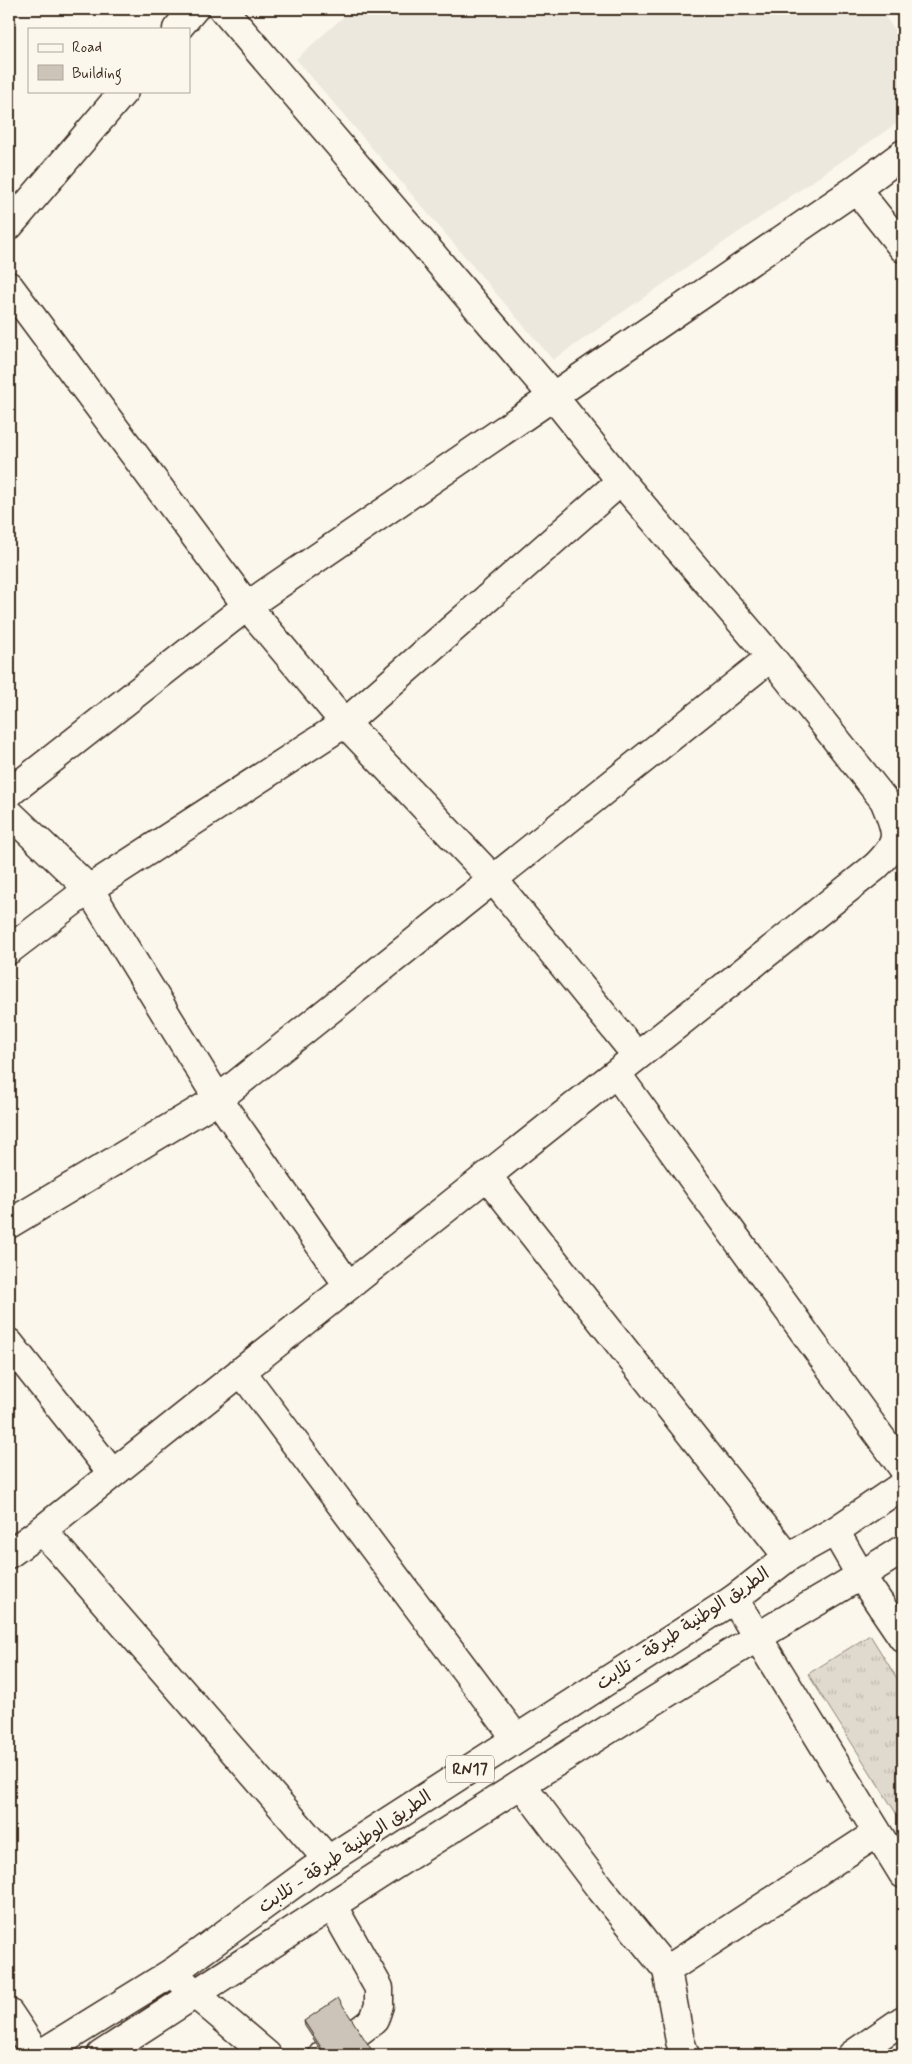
<svg xmlns="http://www.w3.org/2000/svg" width="912" height="2064" viewBox="0 0 912 2064" font-family="Mynerve,'Playpen Sans Arabic',sans-serif">
<style>
.built{fill:#ede8dd}
.grass{fill:url(#grass-tufts);stroke:#8d8276}
.lines{fill:none;stroke-linecap:round;stroke-linejoin:round}
.minor-casing{stroke:#3b2a1e;stroke-width:31}
.major-casing{stroke:#3b2a1e;stroke-width:31}
.minor{stroke:#fbf7ec;stroke-width:28}
.major{stroke:#fbf7ec;stroke-width:28}
.wall{fill:#afa99f;stroke:#3b2a1e}
.building{fill:#ccc4b9;stroke:#3b2a1e}
.labels{text-anchor:middle;dominant-baseline:central;stroke-width:4.5;stroke-linejoin:round;paint-order:stroke}
.shield{fill:#fbf7ec;stroke:#75685c;stroke-width:1}
.shield-label{font-size:16px;font-weight:bold;fill:#3b2a1e}
.street-label{font-size:18px;fill:#3b2a1e;stroke:#fbf7ec}
</style>
<defs>
<pattern id="grass-tufts" width="24" height="20" patternUnits="userSpaceOnUse" patternTransform="scale(1.25)"><rect width="24" height="20" fill="#dfd9ce"/><path d="M3 7l-1-3M5 7V3M7 7l1-3M15 17l-1-3M17 17v-4M19 17l1-3" fill="none" stroke="#c0bab0"/></pattern>
</defs>
<rect width="100%" height="100%" fill="#fbf7ec"/>
<filter id="ink" filterUnits="userSpaceOnUse"><feTurbulence type="fractalNoise" baseFrequency=".02" numOctaves="2"/><feDisplacementMap in="SourceGraphic" scale="10" xChannelSelector="R" yChannelSelector="G"/><feConvolveMatrix kernelMatrix="1 2 1 2 8 2 1 2 1" color-interpolation-filters="sRGB"/></filter>
<g filter="url(#ink)">
<path class="built" d="M352,9H880L903,42V119L553,360L296,59Z"/>
<path class="grass" d="M870,1635L903,1688V1824L808,1674Z"/>
<g class="lines">
<g class="minor-casing">
<path id="minor" d="M177,29L194,9
M856,189L903,248
M9,226L124,91
M9,286L247,606L345,723L493,879L637,1056
M9,793L247,606L856,189L903,154
M9,813L89,889L218,1099L348,1285
M9,950L89,889L345,723L621,481
M616,1073L903,1468
M487,1176L788,1557
M9,1224L218,1099L771,657
M9,1343L112,1473
M241,1371L516,1738
M42,1530L328,1860
M835,1531L861,1576L903,1638
M9,1554L42,1530L875,867C902,841 898,833 884,800L771,657L621,481L552,395L223,9
M734,1599L903,1874
M522,1785L599,1887L667,1970L680,2041L685,2055
M332,1905L379,1988V2005L374,2020L358,2032
M667,1970L877,1833
M173,1972L195,1994L267,2055
M9,2013L37,2055
M323,2055H324
M852,2055L903,2020"/>
</g>
<g class="major-casing">
<path id="major" d="M39,2055L173,1972L311,1871L734,1599L788,1557L835,1531L903,1485
M101,2055C318,1914 535,1773 756,1638C805,1608 855,1580 903,1549"/>
</g>
<use href="#minor" class="minor"/>
<use href="#major" class="major"/>
</g>
<path class="wall" d="M304,2021L375,2055H324L305,2026Z"/>
<path class="building" d="M338,1998L375,2055H326L304,2021Z"/>
</g>
<g class="labels">
<rect class="shield" x="446" y="1755.5" width="48" height="27" rx="4"/>
<g class="shield-label">
<text x="470" y="1769">RN17</text>
</g>
<g class="street-label">
<text transform="translate(683 1629) rotate(-34)">الطريق الوطنية طبرقة - تلابت</text>
<text transform="translate(345 1852) rotate(-34)">الطريق الوطنية طبرقة - تلابت</text>
</g>
</g>
<rect width="912" height="2064" fill="none" stroke="#fbf7ec" stroke-width="30"/>
<rect x="15" y="15" width="882" height="2034" fill="none" stroke="#3b2a1e" stroke-width="2" filter="url(#ink)"/>
<rect x="28" y="28" width="162" height="65" fill="#fbf7ec" stroke="#aea59a"/>
<rect x="38" y="44" width="25" height="8" fill="#fbf7ec" stroke="#aea59a"/>
<text x="72" y="52" font-size="15" fill="#3b2a1e">Road</text>
<rect x="38" y="65" width="25" height="15" fill="#ccc4b9" stroke="#aea59a"/>
<text x="72" y="78" font-size="15" fill="#3b2a1e">Building</text>
</svg>
